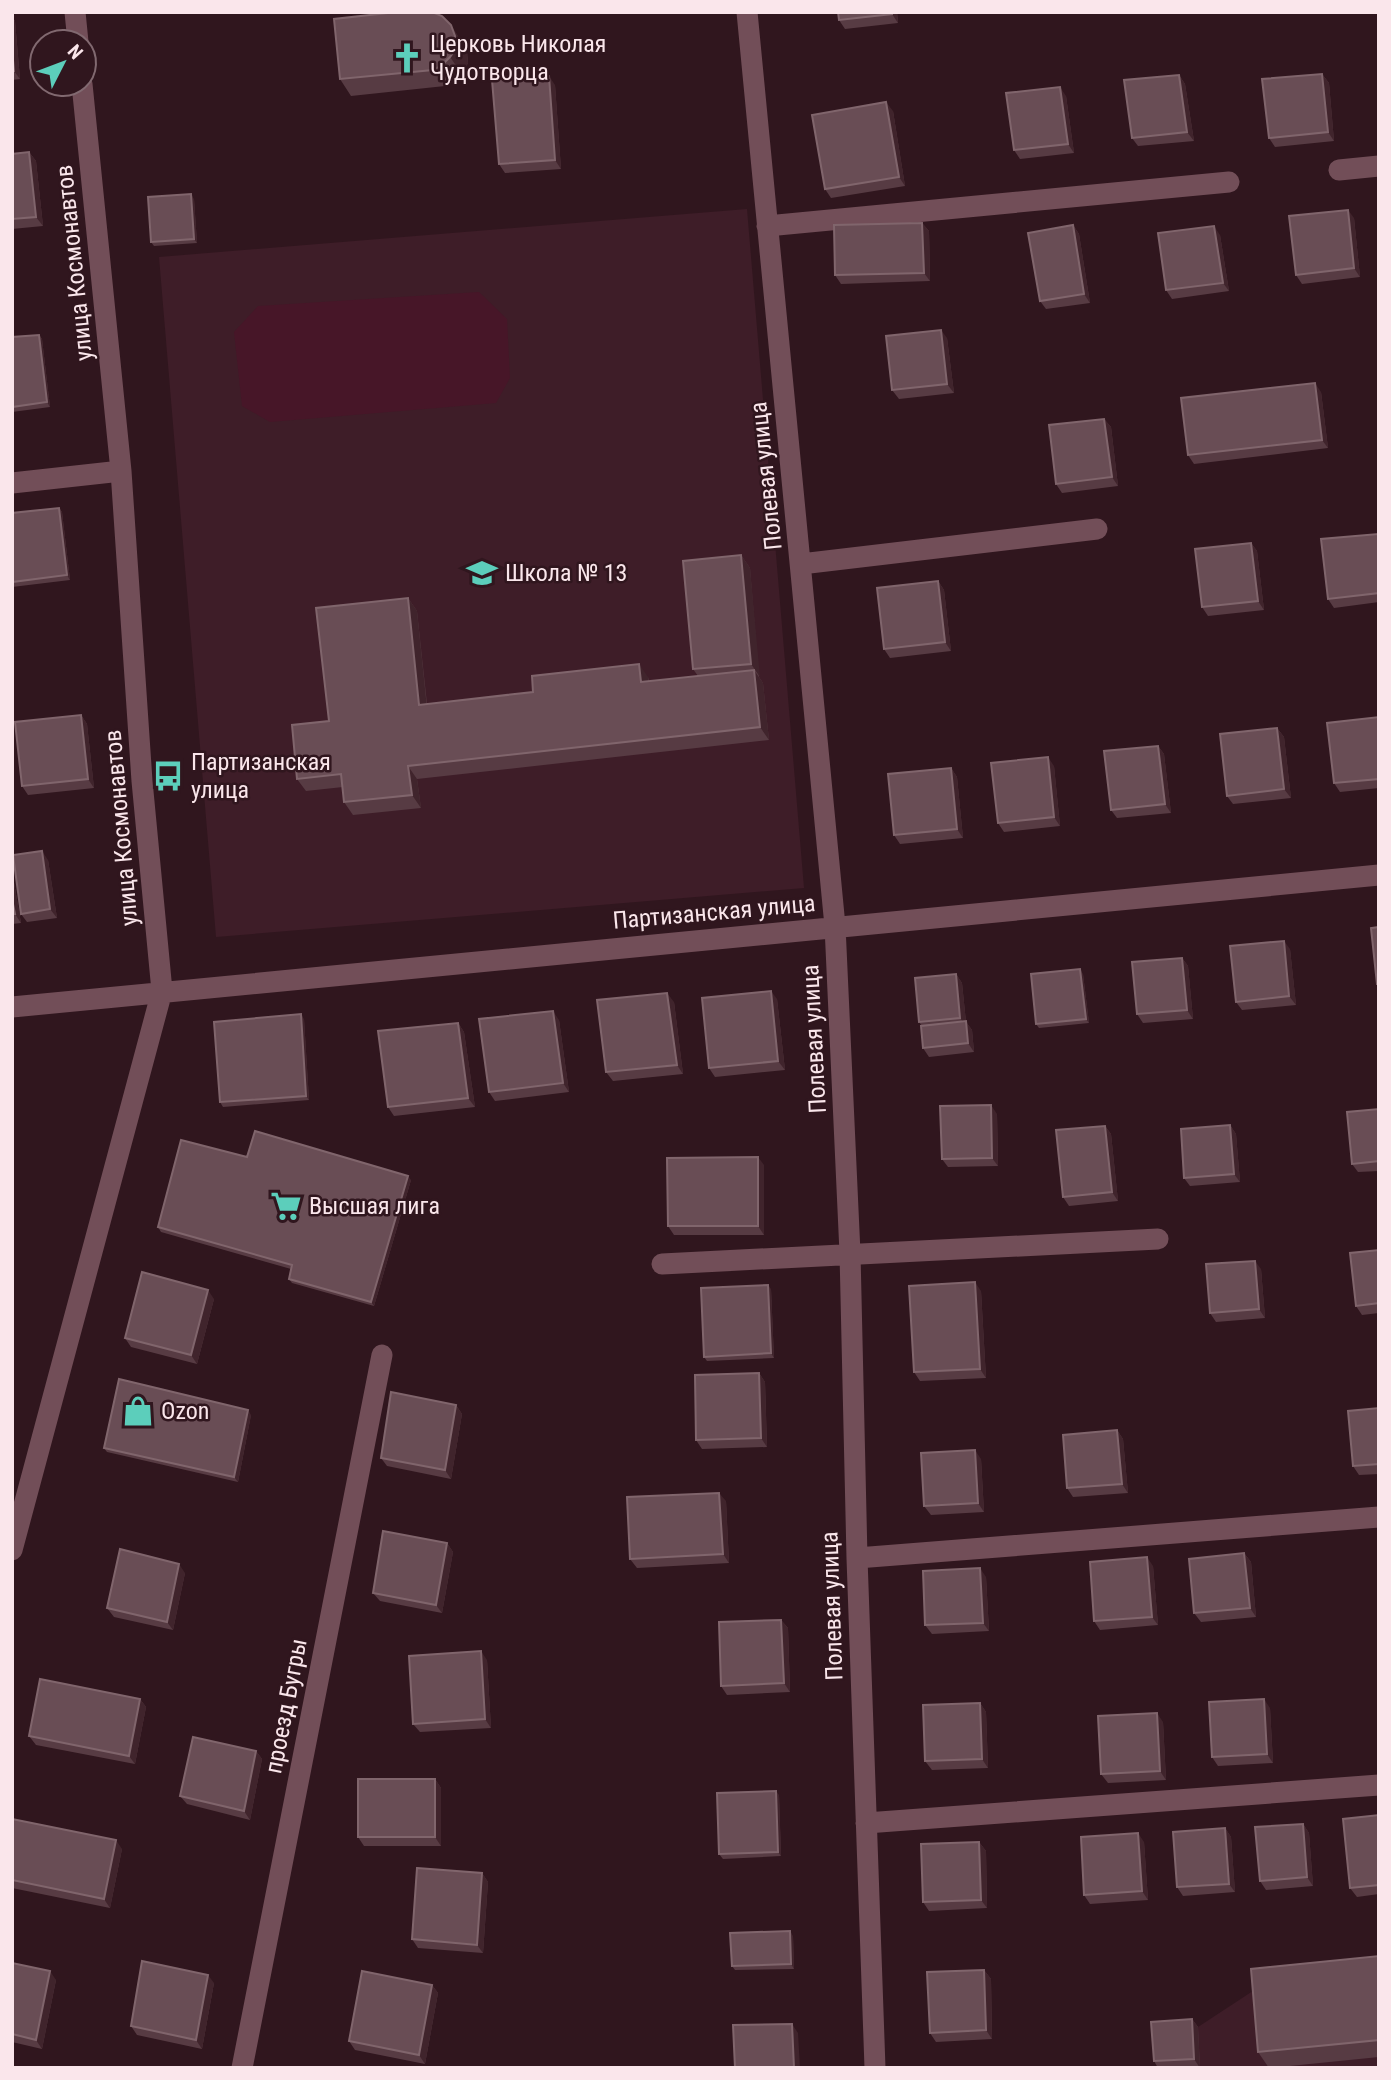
<svg xmlns="http://www.w3.org/2000/svg" width="1391" height="2080" viewBox="0 0 1391 2080" font-family="'Roboto Condensed',sans-serif">
<style>
.built{fill:#3e1d28}
.green{fill:#471628}
.lines{fill:none;stroke-linecap:round;stroke-linejoin:round}
.minor{stroke:#724e58;stroke-width:21}
.wall{fill:#573b43}
.shaded-wall{fill:#40242c}
.building{fill:#694d55;stroke:#80656c;stroke-width:2}
.labels{text-anchor:middle;dominant-baseline:central;stroke-width:5;stroke-linejoin:round;paint-order:stroke}
.poi-label{font-size:24px;fill:#fae6eb;stroke:#30161e;text-anchor:start}
.street-label{font-size:24px;fill:#fae6eb;stroke:#30161e}
</style>
<rect width="100%" height="100%" fill="#30161e"/>
<path class="built" d="M747,209L804,888L216,937L159,257Z
M1379,1974V2068H1160L1157,2031L1198,2027L1262,1985Z"/>
<path class="green" d="M479,292L507,319L510,378L496,403L270,422L242,406L234,332L258,306Z"/>
<g class="lines">
<path class="minor" d="M75,12L78,42
M747,12L835,926L850,1253L857,1558L875,2068
M1339,170L1379,166
M767,226L1229,182
M12,483L121,471
M801,564L1097,529
M12,1007L1379,875
M662,1264L1158,1239
M12,1550L162,991L142,781L121,471L82,84
M857,1558L1379,1517
M866,1823L1379,1785
M242,2068L382,1355"/>
</g>
<path class="wall" d="M838,12H897L898,23L845,29L839,20Z
M12,17L15,21L20,79L12,80Z
M462,42L467,52L468,63L462,74L454,81L445,86L351,96L340,79Z
M1322,74L1329,83L1334,141L1275,147L1269,138Z
M1179,75L1185,84L1194,141L1138,146L1132,138Z
M555,85L561,169L505,173L499,164Z
M1066,96L1074,153L1020,159L1014,150Z
M893,111L905,186L831,198L825,189Z
M29,152L36,161L43,226L12,229V154Z
M194,199L197,243L154,246L151,242Z
M1354,218L1360,277L1302,284L1296,275Z
M922,223L929,231L930,281L841,284L835,275Z
M1073,225L1079,234L1090,303L1046,309L1040,301Z
M1220,235L1229,291L1172,299L1166,290Z
M39,335L42,339L50,407L12,412V337Z
M947,338L954,393L899,399L892,390Z
M1321,392L1328,448L1194,464L1188,455Z
M1104,419L1111,427L1118,486L1062,493L1056,484Z
M59,508L62,512L70,580L12,587V513Z
M1379,535V602L1334,608L1328,599Z
M1251,543L1257,551L1264,610L1208,616L1202,607Z
M741,555L750,568L759,677L763,683L769,740L417,779L421,808L353,815L344,802L343,787L306,791L297,779L329,721L408,598L417,611L427,704L533,692L648,677L649,681L698,676L693,669Z
M938,581L944,590L951,651L890,658L884,649Z
M81,715L87,724L94,788L28,795L22,786Z
M1379,717V788L1340,792L1334,783Z
M1277,728L1284,737L1291,798L1233,804L1227,796Z
M1158,746L1164,754L1171,813L1117,818L1111,810Z
M1054,766L1060,826L1004,832L998,823Z
M951,768L957,777L963,838L900,844L894,835Z
M48,860L57,918L27,922L21,914Z
M12,871L21,923L12,924Z
M1290,949L1296,1005L1242,1010L1236,1002Z
M1182,958L1188,966L1193,1019L1143,1023L1137,1014Z
M956,974L962,983L966,1022L972,1030L974,1052L929,1057L923,1048L922,1026L919,1022Z
M1083,974L1089,1023L1039,1028L1036,1024Z
M777,999L785,1070L715,1077L709,1068Z
M674,1002L683,1074L613,1081L606,1072Z
M304,1019L309,1100L223,1107L220,1102Z
M559,1020L569,1092L495,1101L489,1092Z
M458,1023L464,1032L475,1107L394,1116L388,1107Z
M1379,1109V1171L1358,1172L1352,1164Z
M997,1114L998,1166L948,1167L942,1159Z
M1230,1125L1236,1134L1240,1182L1190,1186L1184,1178Z
M1105,1126L1111,1134L1118,1201L1069,1206L1063,1197Z
M247,1157L411,1180L374,1306L292,1283L289,1279L291,1269L161,1232L158,1227Z
M764,1165V1235H674L668,1226Z
M1379,1250V1313L1362,1315L1356,1306Z
M1261,1269L1265,1318L1216,1322L1210,1313Z
M771,1289L774,1358L707,1361L704,1357Z
M981,1291L986,1378L920,1381L914,1372Z
M214,1299L197,1364L131,1347L125,1338Z
M759,1373L765,1382L767,1447L702,1449L696,1440Z
M456,1405L462,1414L451,1479L387,1466L381,1458Z
M1379,1408V1474L1359,1475L1353,1466Z
M251,1415L238,1482L107,1452L104,1448Z
M1117,1430L1123,1439L1128,1493L1073,1497L1067,1488Z
M981,1459L984,1512L931,1515L924,1506Z
M726,1501L729,1563L637,1568L630,1559Z
M447,1543L453,1552L442,1613L380,1601L373,1593Z
M1244,1553L1251,1562L1256,1617L1201,1622L1194,1613Z
M1153,1566L1158,1625L1100,1630L1094,1621Z
M185,1573L173,1630L114,1617L107,1608Z
M986,1577L989,1631L932,1634L925,1625Z
M781,1620L788,1628L790,1692L727,1695L721,1686Z
M487,1660L491,1728L420,1732L413,1724Z
M140,1699L146,1707L135,1764L36,1745L29,1736Z
M980,1703L986,1712L988,1768L932,1770L925,1761Z
M1270,1708L1273,1763L1218,1766L1212,1757Z
M1163,1722L1166,1780L1108,1783L1101,1774Z
M256,1751L262,1759L250,1820L187,1804L180,1796Z
M435,1779L441,1788V1846H364L358,1837Z
M779,1795L781,1856L723,1859L719,1854Z
M1379,1815V1894L1357,1897L1350,1888Z
M12,1819L122,1849L110,1908L12,1888Z
M1303,1824L1309,1833L1313,1886L1266,1890L1260,1881Z
M1225,1828L1231,1837L1235,1892L1183,1896L1177,1887Z
M979,1842L986,1851L987,1908L929,1911L923,1902Z
M1144,1842L1148,1900L1090,1904L1084,1895Z
M482,1873L488,1882L483,1953L418,1948L412,1939Z
M793,1936L794,1969L735,1970L732,1966Z
M1379,1956V2057L1269,2068L1258,2052Z
M12,1963L56,1980L42,2049L12,2042Z
M984,1970L991,1979L992,2039L936,2042L930,2033Z
M214,1983L202,2049L137,2035L131,2026Z
M432,1985L438,1993L425,2064L355,2050L349,2041Z
M1192,2019L1198,2027L1200,2068H1158L1154,2061Z"/>
<path class="shaded-wall" d="M892,12H897L898,23L892,14Z
M12,17L15,21L20,79L14,71L12,49Z
M451,25L462,42L467,52L468,63L462,74L450,57Z
M1322,74L1329,83L1334,141L1328,132Z
M1179,75L1185,84L1194,141L1187,132Z
M549,76L555,85L561,169L555,160Z
M1060,87L1066,96L1074,153L1068,144Z
M886,102L893,111L905,186L899,177Z
M29,152L36,161L43,226L36,217Z
M191,194L194,199L197,243L194,239Z
M1348,210L1354,218L1360,277L1354,268Z
M922,223L929,231L930,281L924,273Z
M1073,225L1079,234L1090,303L1084,294Z
M1214,226L1220,235L1229,291L1223,283Z
M941,330L947,338L954,393L947,384Z
M39,335L42,339L50,407L47,402Z
M1315,383L1321,392L1328,448L1322,440Z
M1104,419L1111,427L1118,486L1112,477Z
M59,508L62,512L70,580L67,575Z
M1251,543L1257,551L1264,610L1258,601Z
M741,555L750,568L760,677L751,664Z
M938,581L944,590L951,651L945,642Z
M408,598L417,611L428,718L419,705Z
M639,664L648,677L650,695L641,682Z
M754,670L763,683L769,740L760,727Z
M81,715L87,724L94,788L88,779Z
M1277,728L1284,737L1291,798L1284,789Z
M1158,746L1164,754L1171,813L1165,804Z
M1048,757L1054,766L1060,826L1054,817Z
M408,766L417,779L421,808L412,795Z
M951,768L957,777L963,838L957,829Z
M42,851L48,860L57,918L50,909Z
M12,871L21,923L15,914L12,899Z
M1284,941L1290,949L1296,1005L1289,996Z
M1182,958L1188,966L1193,1019L1187,1010Z
M1080,969L1083,974L1089,1023L1086,1019Z
M956,974L962,983L966,1022L972,1030L974,1052L968,1043L966,1026L960,1018Z
M771,991L777,999L785,1070L778,1061Z
M667,993L674,1002L683,1074L677,1065Z
M553,1011L559,1020L569,1092L563,1083Z
M301,1014L304,1019L309,1100L306,1096Z
M458,1023L464,1032L475,1107L468,1098Z
M991,1105L997,1114L998,1166L992,1158Z
M1230,1125L1236,1134L1240,1182L1234,1174Z
M1105,1126L1111,1134L1118,1201L1112,1192Z
M758,1157L764,1165V1235L758,1226Z
M408,1176L411,1180L374,1306L371,1302Z
M1255,1261L1261,1269L1265,1318L1259,1309Z
M975,1282L981,1291L986,1378L980,1369Z
M768,1285L771,1289L774,1358L771,1353Z
M208,1290L214,1299L197,1364L191,1355Z
M759,1373L765,1382L767,1447L761,1438Z
M456,1405L462,1414L451,1479L445,1470Z
M248,1410L251,1415L238,1482L234,1477Z
M1117,1430L1123,1439L1128,1493L1122,1484Z
M975,1450L981,1459L984,1512L978,1503Z
M719,1493L726,1501L729,1563L723,1554Z
M447,1543L453,1552L442,1613L436,1605Z
M1244,1553L1251,1562L1256,1617L1250,1608Z
M1147,1557L1153,1566L1158,1625L1152,1617Z
M179,1564L185,1573L173,1630L167,1622Z
M980,1568L986,1577L989,1631L983,1623Z
M781,1620L788,1628L790,1692L784,1683Z
M481,1651L487,1660L491,1728L485,1719Z
M140,1699L146,1707L135,1764L129,1756Z
M1264,1699L1270,1708L1273,1763L1267,1754Z
M980,1703L986,1712L988,1768L982,1759Z
M1157,1713L1163,1722L1166,1780L1160,1771Z
M256,1751L262,1759L250,1820L244,1811Z
M435,1779L441,1788V1846L435,1837Z
M776,1791L779,1795L781,1856L778,1852Z
M1303,1824L1309,1833L1313,1886L1307,1877Z
M1225,1828L1231,1837L1235,1892L1229,1884Z
M1138,1833L1144,1842L1148,1900L1142,1891Z
M116,1840L122,1849L110,1908L104,1899Z
M979,1842L986,1851L987,1908L981,1900Z
M482,1873L488,1882L483,1953L477,1945Z
M790,1931L793,1936L794,1969L791,1964Z
M984,1970L991,1979L992,2039L986,2030Z
M50,1971L56,1980L42,2049L36,2040Z
M208,1975L214,1983L202,2049L196,2040Z
M432,1985L438,1993L425,2064L419,2055Z
M1192,2019L1198,2027L1200,2068L1194,2059Z
M792,2024L798,2033L800,2068H794Z"/>
<path class="building" d="M397,12H432L442,16L451,25L455,36L457,47L450,57L442,65L433,70L340,79L334,19Z
M838,12H892V14L839,20Z
M12,49L14,71H12Z
M1322,74L1328,132L1269,138L1262,79Z
M1179,75L1187,132L1132,138L1124,80Z
M549,76L555,160L499,164L492,80Z
M1060,87L1068,144L1014,150L1006,93Z
M886,102L899,177L825,189L812,115Z
M29,152L36,217L12,219V154Z
M191,194L194,239L151,242L148,197Z
M1348,210L1354,268L1296,275L1289,216Z
M922,223L924,273L835,275L834,225Z
M1073,225L1084,294L1040,301L1028,233Z
M1214,226L1223,283L1166,290L1158,233Z
M941,330L947,384L892,390L886,336Z
M39,335L47,402L12,407V337Z
M1315,383L1322,440L1188,455L1181,398Z
M1104,419L1112,477L1056,484L1049,425Z
M59,508L67,575L12,582V513Z
M1378,534L1379,593L1328,599L1321,539Z
M1251,543L1258,601L1202,607L1195,549Z
M741,555L751,664L693,669L683,561Z
M938,581L945,642L884,649L877,588Z
M408,598L419,705L533,692L532,676L639,664L641,682L754,670L760,727L408,766L412,795L344,802L341,774L297,779L292,725L329,721L316,608Z
M81,715L88,779L22,786L15,722Z
M1379,717V779L1334,783L1327,723Z
M1277,728L1284,789L1227,796L1220,734Z
M1158,746L1165,804L1111,810L1104,751Z
M1048,757L1054,817L998,823L991,763Z
M951,768L957,829L894,835L888,774Z
M42,851L50,909L21,914L13,855Z
M12,899L15,914H12Z
M1379,927V984H1377L1371,928Z
M1284,941L1289,996L1236,1002L1230,946Z
M1182,958L1187,1010L1137,1014L1132,962Z
M1080,969L1086,1019L1036,1024L1031,974Z
M956,974L960,1018L919,1022L915,978Z
M771,991L778,1061L709,1068L702,998Z
M667,993L677,1065L606,1072L597,1000Z
M553,1011L563,1083L489,1092L479,1019Z
M301,1014L306,1096L220,1102L214,1022Z
M966,1021L968,1043L923,1048L921,1026Z
M458,1023L468,1098L388,1107L378,1031Z
M991,1105L992,1158L942,1159L940,1106Z
M1379,1109V1161L1352,1164L1347,1112Z
M1230,1125L1234,1174L1184,1178L1181,1129Z
M1105,1126L1112,1192L1063,1197L1056,1130Z
M255,1131L408,1176L371,1302L289,1279L292,1265L158,1227L181,1140L247,1157Z
M758,1157V1226H668L667,1158Z
M1379,1250V1303L1356,1306L1350,1253Z
M1255,1261L1259,1309L1210,1313L1206,1264Z
M142,1272L208,1290L191,1355L125,1338Z
M975,1282L980,1369L914,1372L909,1286Z
M768,1285L771,1353L704,1357L701,1288Z
M759,1373L761,1438L696,1440L695,1375Z
M119,1379L248,1410L234,1477L104,1448Z
M391,1392L456,1405L445,1470L381,1458Z
M1379,1408V1464L1353,1466L1348,1411Z
M1117,1430L1122,1484L1067,1488L1063,1435Z
M975,1450L978,1503L924,1506L921,1453Z
M719,1493L723,1554L630,1559L627,1497Z
M383,1531L447,1543L436,1605L373,1593Z
M120,1549L179,1564L167,1622L107,1608Z
M1244,1553L1250,1608L1194,1613L1189,1559Z
M1147,1557L1152,1617L1094,1621L1090,1562Z
M980,1568L983,1623L925,1625L923,1571Z
M781,1620L784,1683L721,1686L719,1622Z
M481,1651L485,1719L413,1724L409,1656Z
M40,1679L140,1699L129,1756L29,1736Z
M1264,1699L1267,1754L1212,1757L1209,1702Z
M980,1703L982,1759L925,1761L923,1705Z
M1157,1713L1160,1771L1101,1774L1098,1716Z
M193,1737L256,1751L244,1811L180,1796Z
M358,1779H435V1837H358Z
M776,1791L778,1852L719,1854L717,1793Z
M1379,1815V1885L1350,1888L1343,1819Z
M12,1819L116,1840L104,1899L12,1880Z
M1303,1824L1307,1877L1260,1881L1255,1827Z
M1225,1828L1229,1884L1177,1887L1173,1832Z
M1138,1833L1142,1891L1084,1895L1081,1837Z
M979,1842L981,1900L923,1902L921,1844Z
M417,1868L482,1873L477,1945L412,1939Z
M790,1931L791,1964L732,1966L730,1933Z
M1379,1956V2040L1258,2052L1251,1969Z
M142,1961L208,1975L196,2040L131,2026Z
M12,1963L50,1971L36,2040L12,2034Z
M984,1970L986,2030L930,2033L927,1972Z
M362,1971L432,1985L419,2055L349,2041Z
M1192,2019L1194,2059L1154,2061L1151,2022Z
M792,2024L794,2068H735L733,2025Z"/>
<defs>
<g id="church-bare" transform="scale(2.415)"><path d="M-1.2-6h2.4v3.5h3.3v2.4h-3.3V6h-2.4V-.1h-3.3v-2.4h3.3Z" fill="#5ccebb" stroke="#30161e" stroke-width="2.5" paint-order="stroke"/></g>
<g id="school-bare" transform="scale(2.415)"><path d="M0-5L7-2L0 1L-7-2ZM-4 1L0 2.5L4 1V4Q0 6-4 4Z" fill="#5ccebb" stroke="#30161e" stroke-width="2.5" paint-order="stroke"/></g>
<g id="bus-bare" transform="scale(2.415)"><path d="M-5-6H5V4H4V6H2V4H-2V6H-4V4H-5ZM-3.5-4V0h7V-4ZM-3.5 1.2v1.5H-2V1.2ZM2 1.2v1.5H3.5V1.2Z" fill="#5ccebb" stroke="#30161e" stroke-width="2.5" paint-order="stroke"/></g>
<g id="supermarket-bare" transform="scale(2.415)"><path d="M-6-5.5h2.5l.6 2H6L4.5 2H-2.5L-4.4-4H-6ZM-1.5 3.2a1.3 1.3 0 1 0 .1 0ZM3 3.2a1.3 1.3 0 1 0 .1 0Z" fill="#5ccebb" stroke="#30161e" stroke-width="2.5" paint-order="stroke"/></g>
<g id="shop-bare" transform="scale(2.415)"><path d="M-5-2.5h2.3a2.7 3.5 0 0 1 5.4 0H5L5.5 6h-11ZM-1.5-2.5h3a1.5 2.3 0 0 0-3 0Z" fill="#5ccebb" stroke="#30161e" stroke-width="2.5" paint-order="stroke"/></g>
</defs>
<g fill-rule="evenodd">
<use href="#church-bare" x="407" y="58"/>
<use href="#school-bare" x="482" y="573"/>
<use href="#bus-bare" x="168" y="776"/>
<use href="#supermarket-bare" x="286" y="1206"/>
<use href="#shop-bare" x="138" y="1411"/>
</g>
<g class="labels">
<g class="poi-label">
<text x="430" y="44">Церковь Николая<tspan x="430" dy="28">Чудотворца</tspan></text>
<text x="505" y="573">Школа № 13</text>
<text x="191" y="762">Партизанская<tspan x="191" dy="28">улица</tspan></text>
<text x="309" y="1206">Высшая лига</text>
<text x="161" y="1411">Ozon</text>
</g>
<g class="street-label">
<text transform="translate(74 263) rotate(-96)">улица Космонавтов</text>
<text transform="translate(766 476) rotate(-96)">Полевая улица</text>
<text transform="translate(121 828) rotate(-95)">улица Космонавтов</text>
<text transform="translate(714 912) rotate(-5)">Партизанская улица</text>
<text transform="translate(814 1039) rotate(-93)">Полевая улица</text>
<text transform="translate(832 1606) rotate(-92)">Полевая улица</text>
<text transform="translate(286 1706) rotate(-79)">проезд Бугры</text>
</g>
</g>
<rect width="1391" height="2080" fill="none" stroke="#fae6eb" stroke-width="28"/>
<g transform="translate(63 63) rotate(48)"><circle r="33" fill="#30161e" stroke="#816970" stroke-width="2"/>
<path d="M0-5L12 26L0 18L-12 26Z" fill="#5ccebb"/>
<text y="-10" font-size="19" font-weight="bold" text-anchor="middle" fill="#fae6eb">N</text>
</g>
</svg>
